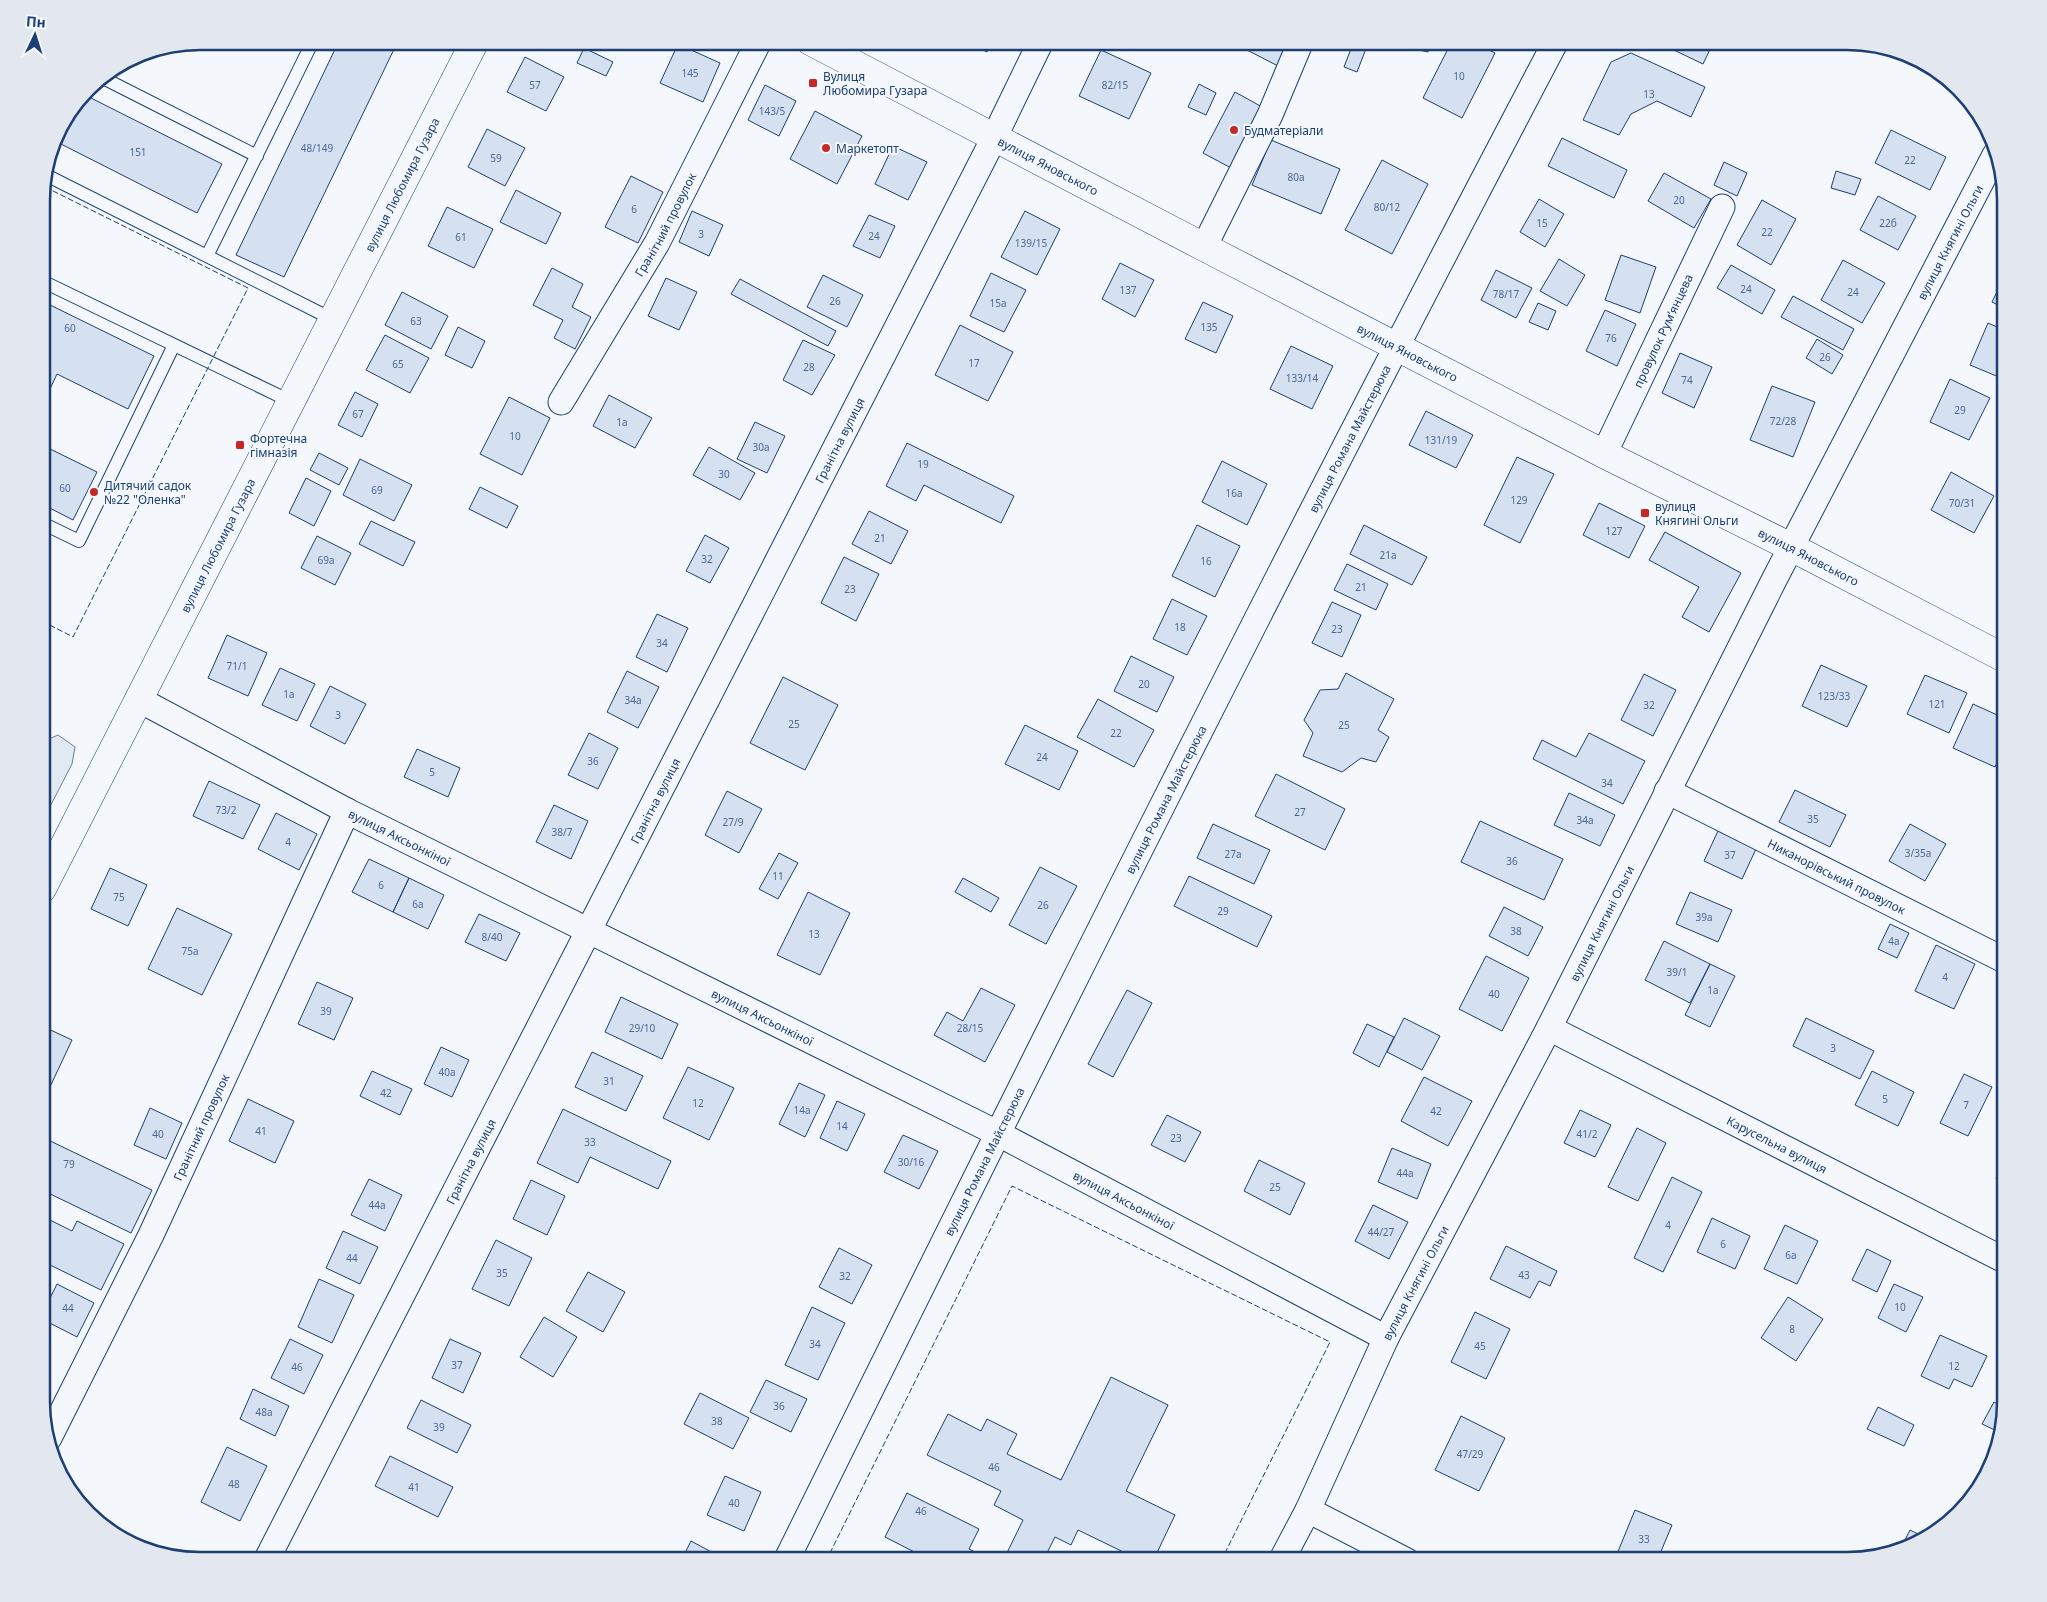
<svg xmlns="http://www.w3.org/2000/svg" width="2047" height="1602" viewBox="0 0 2047 1602" font-family="'Noto Sans',sans-serif">
<style>
.green{fill:#e3e9f0;stroke:#687fa3}
.building{fill:#d5e0f0;stroke:#1d3f73}
.lines{fill:none;stroke-linecap:round;stroke-linejoin:round}
.lane-casing{stroke:#1d3f73;stroke-width:14}
.street-casing{stroke:#1d3f73;stroke-width:27}
.secondary-casing{stroke:#1d3f73;stroke-width:29}
.lane{stroke:#f4f7fb;stroke-width:12}
.street{stroke:#f4f7fb;stroke-width:25}
.secondary{stroke:#f4f7fb;stroke-width:28}
.fence{stroke:#1d3f73;stroke-width:1;stroke-dasharray:6 2.5;stroke-linecap:butt}
.poi-dot{fill:#c62828;stroke:#f4f7fb;stroke-width:2}
.labels{text-anchor:middle;dominant-baseline:central;stroke-width:4;stroke-linejoin:round;paint-order:stroke}
.number-label{font-size:10px;fill:#4b6792}
.poi-label{font-size:12px;fill:#1d3f73;stroke:#f4f7fb;text-anchor:start}
.street-label{font-size:12px;fill:#1d3f73;stroke:#f4f7fb}
.rim{fill:none;stroke:#1d3f73;stroke-width:2.5}
</style>
<rect width="100%" height="100%" fill="#f4f7fb"/>
<path class="green" d="M58,735L75,747L72,764L42,822V742Z"/>
<path class="building" d="M339,41H398L284,277L236,255Z
M965,41H992L987,52Z
M1251,41H1279L1291,48L1280,67L1247,50Z
M1354,41H1369L1357,72L1344,67Z
M1377,41H1430L1428,52Z
M1452,41H1471L1495,53L1462,118L1423,98Z
M1655,41H1714L1703,64Z
M678,44L720,63L703,102L660,83Z
M584,48L613,62L606,76L577,63Z
M1101,50L1151,73L1129,119L1079,96Z
M1631,53L1705,87L1691,117L1657,101L1631,114L1619,135L1583,120L1611,62Z
M525,57L564,77L546,111L507,92Z
M1199,84L1216,93L1206,115L1188,107Z
M765,85L796,101L779,136L748,120Z
M1235,92L1264,108L1233,169L1203,153Z
M85,95L222,164L197,213L55,141L58,130Z
M815,111L862,136L837,184L790,159Z
M487,129L525,148L505,186L468,167Z
M1891,130L1946,157L1930,190L1875,163Z
M1562,138L1627,170L1614,198L1548,166Z
M1271,140L1340,169L1321,214L1252,185Z
M893,146L927,162L908,200L875,184Z
M1382,160L1428,184L1392,254L1345,230Z
M1724,162L1747,173L1737,196L1714,185Z
M1836,171L1861,179L1855,195L1831,188Z
M1664,173L1711,199L1694,228L1648,201Z
M631,176L663,192L638,243L605,227Z
M516,190L561,213L546,244L500,222Z
M1878,196L1916,216L1898,250L1860,230Z
M1539,199L1564,214L1545,247L1520,232Z
M1762,200L1796,219L1771,265L1737,245Z
M447,207L493,229L474,268L428,246Z
M692,211L723,225L709,256L679,242Z
M1025,211L1060,229L1037,275L1001,257Z
M869,215L895,226L880,258L853,246Z
M1621,255L1656,267L1640,313L1605,300Z
M1559,259L1585,275L1567,306L1540,291Z
M1843,260L1885,283L1862,323L1821,300Z
M1120,263L1154,280L1135,317L1102,299Z
M1731,265L1775,290L1762,314L1717,288Z
M552,268L583,284L572,307L591,317L575,349L554,338L563,320L533,305Z
M1496,270L1532,288L1516,318L1481,300Z
M991,273L1026,290L1004,332L970,316Z
M2006,273V309L1992,302Z
M823,275L863,295L847,327L807,307Z
M666,278L697,292L679,330L648,316Z
M740,279L836,331L828,346L731,294Z
M402,292L448,316L431,349L385,325Z
M1793,296L1854,329L1843,350L1781,317Z
M42,301L154,356L128,409L57,374L42,406Z
M1203,302L1233,316L1216,353L1185,339Z
M1538,303L1556,311L1548,330L1529,322Z
M1605,310L1636,324L1617,366L1586,351Z
M1988,323L2006,331V380L1970,365Z
M960,325L1013,352L988,401L935,375Z
M458,327L485,341L472,368L445,355Z
M385,335L429,358L410,393L366,370Z
M1817,339L1843,355L1832,374L1806,358Z
M803,340L835,355L812,395L783,380Z
M1291,346L1333,366L1312,409L1270,389Z
M1680,353L1712,367L1694,408L1662,393Z
M1950,379L1990,398L1969,440L1930,422Z
M1772,386L1815,402L1793,457L1750,440Z
M355,392L378,404L362,437L338,425Z
M609,395L652,418L635,448L593,426Z
M509,397L550,418L522,475L480,454Z
M1426,411L1473,435L1456,468L1409,445Z
M755,422L785,436L767,473L737,459Z
M907,443L1014,496L1001,523L924,485L916,501L886,486Z
M42,445L97,472L73,520L42,504Z
M709,447L755,473L740,500L693,475Z
M319,453L348,468L339,485L310,470Z
M1517,457L1554,474L1520,543L1484,525Z
M360,459L412,485L394,521L343,495Z
M1222,461L1267,484L1247,525L1202,502Z
M1951,472L1994,496L1974,533L1931,510Z
M306,478L331,491L314,526L289,513Z
M480,487L518,506L507,528L469,509Z
M1599,503L1645,526L1629,558L1583,535Z
M869,511L908,531L891,564L852,544Z
M371,521L415,542L403,566L359,544Z
M1197,525L1240,546L1215,597L1172,576Z
M1364,525L1427,557L1412,585L1350,554Z
M1665,532L1741,573L1709,632L1682,617L1699,587L1649,560Z
M705,535L729,548L710,583L686,571Z
M317,536L351,553L335,585L301,568Z
M844,557L879,574L856,621L821,603Z
M1347,564L1388,584L1376,610L1334,590Z
M1172,599L1207,616L1187,655L1153,639Z
M1332,602L1361,615L1342,657L1312,643Z
M657,614L688,628L667,672L636,657Z
M227,635L267,653L248,696L208,678Z
M1131,656L1174,677L1157,712L1114,691Z
M1821,665L1867,686L1847,727L1802,706Z
M280,668L315,684L297,721L262,705Z
M627,671L659,687L638,728L607,712Z
M1346,673L1394,699L1378,730L1389,737L1376,762L1361,758L1342,772L1303,756L1313,733L1304,720L1320,690L1338,689Z
M1644,674L1676,690L1653,736L1621,720Z
M1925,675L1967,693L1949,733L1907,714Z
M783,677L838,705L805,770L750,743Z
M330,686L366,704L345,744L310,726Z
M1098,699L1154,730L1134,767L1077,737Z
M1973,704L2006,719V744L1995,767L1953,748Z
M1025,725L1078,751L1059,790L1005,764Z
M589,733L618,748L598,789L568,775Z
M1589,733L1645,761L1623,804L1533,759L1542,740L1576,757Z
M417,749L460,768L448,797L404,777Z
M1276,774L1345,809L1325,850L1255,816Z
M209,781L260,805L243,839L193,816Z
M1795,790L1846,815L1830,847L1779,822Z
M727,791L762,809L739,853L705,835Z
M1569,793L1615,815L1600,846L1554,825Z
M554,805L588,821L571,859L536,842Z
M276,813L317,834L299,870L258,849Z
M1480,821L1563,859L1544,900L1461,862Z
M1213,824L1270,850L1254,884L1197,858Z
M1910,824L1946,844L1925,881L1889,861Z
M1718,831L1756,849L1742,879L1704,861Z
M779,853L798,863L778,899L759,889Z
M369,859L409,878L393,912L352,892Z
M1040,867L1077,886L1046,944L1009,925Z
M110,868L147,885L128,926L91,909Z
M1189,876L1272,916L1257,947L1174,906Z
M409,878L444,895L428,929L393,912Z
M963,878L999,898L991,912L955,892Z
M808,892L850,913L820,975L777,955Z
M1690,892L1732,910L1718,942L1676,924Z
M1504,907L1543,927L1528,956L1489,936Z
M177,908L232,934L202,995L148,969Z
M479,914L520,933L506,961L465,942Z
M1890,924L1909,933L1897,958L1878,949Z
M1664,941L1710,964L1690,1003L1645,980Z
M1936,945L1975,964L1954,1009L1915,991Z
M1486,956L1529,978L1502,1031L1459,1009Z
M1710,964L1735,976L1710,1027L1685,1015Z
M317,982L353,998L334,1040L298,1024Z
M981,988L1015,1005L985,1062L934,1035L947,1012L963,1021Z
M1127,990L1152,1003L1113,1077L1088,1064Z
M621,997L678,1024L662,1059L605,1032Z
M1404,1018L1440,1036L1422,1070L1387,1052Z
M1806,1018L1874,1051L1860,1079L1793,1046Z
M1367,1024L1394,1037L1379,1067L1353,1053Z
M42,1026L72,1040L49,1089L42,1086Z
M441,1047L469,1060L452,1097L424,1084Z
M592,1052L643,1076L626,1111L575,1087Z
M688,1067L734,1088L709,1140L663,1118Z
M372,1071L412,1089L400,1115L360,1096Z
M1872,1071L1914,1092L1898,1126L1855,1105Z
M1964,1074L1992,1087L1968,1136L1940,1123Z
M1424,1077L1472,1101L1448,1146L1401,1121Z
M799,1083L825,1095L805,1137L779,1124Z
M248,1099L294,1121L275,1163L229,1141Z
M837,1101L865,1114L847,1151L820,1138Z
M150,1108L182,1123L166,1159L134,1145Z
M563,1109L671,1161L658,1189L590,1157L578,1183L537,1163Z
M1580,1110L1611,1125L1595,1157L1564,1143Z
M1167,1115L1201,1132L1185,1162L1151,1145Z
M1637,1128L1666,1143L1638,1201L1608,1187Z
M903,1135L938,1151L919,1189L884,1172Z
M42,1137L152,1190L131,1233L42,1190Z
M1392,1148L1431,1164L1417,1199L1378,1182Z
M2006,1158V1184L1996,1179Z
M1259,1160L1305,1183L1290,1215L1244,1191Z
M1672,1177L1702,1192L1663,1272L1634,1258Z
M369,1179L402,1195L385,1231L351,1215Z
M531,1180L565,1196L547,1235L513,1219Z
M1373,1205L1408,1222L1389,1259L1355,1241Z
M42,1216L72,1231L77,1221L124,1244L101,1290L42,1261Z
M1712,1218L1750,1236L1735,1269L1697,1252Z
M1785,1225L1818,1241L1797,1284L1764,1269Z
M343,1231L378,1247L360,1284L326,1268Z
M496,1240L532,1258L509,1306L472,1289Z
M1506,1246L1557,1271L1550,1286L1539,1281L1530,1298L1490,1279Z
M839,1248L872,1265L852,1304L819,1287Z
M1867,1249L1891,1261L1877,1292L1852,1280Z
M588,1272L625,1292L603,1332L566,1311Z
M319,1279L354,1295L332,1343L298,1327Z
M57,1284L94,1303L77,1337L42,1319V1314Z
M1894,1284L1923,1297L1906,1332L1878,1318Z
M1788,1297L1823,1319L1796,1361L1761,1338Z
M812,1307L845,1323L818,1380L785,1365Z
M1475,1312L1510,1329L1486,1379L1451,1362Z
M544,1317L577,1337L553,1377L520,1357Z
M1940,1335L1987,1356L1972,1387L1954,1379L1949,1389L1921,1376Z
M290,1339L323,1355L304,1394L271,1378Z
M450,1339L481,1353L463,1393L432,1378Z
M1111,1377L1168,1405L1126,1491L1175,1515L1153,1561H1142L1078,1530L1071,1545L1055,1537L1043,1561H1003L1023,1520L994,1505L1001,1491L927,1455L948,1414L981,1431L987,1419L1017,1434L1007,1454L1061,1480Z
M766,1380L807,1399L791,1432L750,1412Z
M253,1389L289,1406L275,1436L240,1419Z
M700,1393L749,1418L733,1449L684,1424Z
M421,1400L471,1425L457,1453L407,1428Z
M1994,1402L2005,1407L2001,1433L1982,1424Z
M1878,1407L1914,1425L1904,1446L1867,1429Z
M1461,1416L1505,1438L1479,1491L1435,1470Z
M227,1447L267,1466L240,1521L201,1502Z
M390,1456L453,1487L438,1517L375,1486Z
M725,1476L761,1492L744,1531L707,1515Z
M907,1493L979,1529L969,1549L993,1561H932L885,1537Z
M1635,1510L1672,1525L1657,1561H1634L1617,1554Z
M1910,1530L1926,1538L1917,1544L1901,1548Z
M691,1541L728,1561H681Z"/>
<g class="lines">
<g class="lane-casing">
<path id="lane" d="M101,77L257,156
M46,175L332,319
M207,256L313,41
M42,281L292,402
M42,523L79,541L174,345"/>
</g>
<g class="street-casing">
<g id="street">
<path d="M1204,247L1270,115L1301,41"/>
<path id="s1" d="M561,402L657,243L759,41"/>
<path d="M1604,454L1722,207"/>
<path id="s2" d="M138,699L347,811L997,1133L1386,1338"/>
<path id="s3" d="M1667,791L2006,961"/>
<path id="s4" d="M1549,1028L2006,1261"/>
<path id="s5" d="M49,1438L151,1235L347,811"/>
<path d="M1308,1510L1407,1561"/>
<path id="s6" d="M266,1561L994,138L1041,41"/>
<path id="s7" d="M786,1561C1037,1052 1291,544 1556,41"/>
<path id="s8" d="M1281,1561L1308,1510L1386,1338L1549,1028L1774,580L1995,155"/>
</g>
</g>
<g class="secondary-casing">
<g id="secondary">
<path id="s9" d="M810,41L1204,247L1604,454L1793,548L2006,659"/>
<path id="s10" d="M42,889L475,41"/>
</g>
</g>
<use href="#lane" class="lane"/>
<use href="#street" class="street"/>
<use href="#secondary" class="secondary"/>
<path class="fence" d="M42,621L73,637L248,288L43,186
M826,1561L1012,1186L1330,1342L1221,1561"/>
</g>
<g class="poi-dot">
<rect x="808" y="78" width="10" height="10" rx="2.5"/>
<circle cx="1234" cy="130" r="5"/>
<circle cx="826" cy="148" r="5"/>
<rect x="235" y="440" width="10" height="10" rx="2.5"/>
<circle cx="94" cy="492" r="5"/>
<rect x="1640" y="508" width="10" height="10" rx="2.5"/>
</g>
<g class="labels">
<g class="number-label">
<text x="690" y="73">145</text>
<text x="1459" y="76">10</text>
<text x="535" y="85">57</text>
<text x="1115" y="85">82/15</text>
<text x="1649" y="94">13</text>
<text x="772" y="111">143/5</text>
<text x="317" y="148">48/149</text>
<text x="138" y="152">151</text>
<text x="496" y="158">59</text>
<text x="1910" y="160">22</text>
<text x="1296" y="177">80а</text>
<text x="1679" y="200">20</text>
<text x="1387" y="207">80/12</text>
<text x="634" y="209">6</text>
<text x="1542" y="223">15</text>
<text x="1888" y="223">22б</text>
<text x="1767" y="232">22</text>
<text x="701" y="234">3</text>
<text x="874" y="236">24</text>
<text x="461" y="237">61</text>
<text x="1031" y="243">139/15</text>
<text x="1746" y="289">24</text>
<text x="1128" y="290">137</text>
<text x="1853" y="292">24</text>
<text x="1506" y="294">78/17</text>
<text x="835" y="301">26</text>
<text x="998" y="303">15а</text>
<text x="416" y="321">63</text>
<text x="1209" y="327">135</text>
<text x="70" y="328">60</text>
<text x="1611" y="338">76</text>
<text x="1825" y="357">26</text>
<text x="974" y="363">17</text>
<text x="398" y="364">65</text>
<text x="809" y="367">28</text>
<text x="1302" y="378">133/14</text>
<text x="1687" y="380">74</text>
<text x="1960" y="410">29</text>
<text x="358" y="414">67</text>
<text x="1783" y="421">72/28</text>
<text x="622" y="422">1а</text>
<text x="515" y="436">10</text>
<text x="1441" y="440">131/19</text>
<text x="761" y="447">30а</text>
<text x="923" y="464">19</text>
<text x="724" y="474">30</text>
<text x="65" y="488">60</text>
<text x="377" y="490">69</text>
<text x="1234" y="493">16а</text>
<text x="1519" y="500">129</text>
<text x="1962" y="503">70/31</text>
<text x="1614" y="531">127</text>
<text x="880" y="538">21</text>
<text x="1388" y="555">21а</text>
<text x="707" y="559">32</text>
<text x="326" y="560">69а</text>
<text x="1206" y="561">16</text>
<text x="1361" y="587">21</text>
<text x="850" y="589">23</text>
<text x="1180" y="627">18</text>
<text x="1337" y="629">23</text>
<text x="662" y="643">34</text>
<text x="237" y="666">71/1</text>
<text x="1144" y="684">20</text>
<text x="289" y="694">1а</text>
<text x="1834" y="696">123/33</text>
<text x="633" y="700">34а</text>
<text x="1937" y="704">121</text>
<text x="1649" y="705">32</text>
<text x="338" y="715">3</text>
<text x="794" y="724">25</text>
<text x="1344" y="725">25</text>
<text x="1116" y="733">22</text>
<text x="1042" y="757">24</text>
<text x="593" y="761">36</text>
<text x="432" y="772">5</text>
<text x="1607" y="783">34</text>
<text x="226" y="810">73/2</text>
<text x="1300" y="812">27</text>
<text x="1813" y="819">35</text>
<text x="1585" y="820">34а</text>
<text x="733" y="822">27/9</text>
<text x="562" y="832">38/7</text>
<text x="288" y="842">4</text>
<text x="1918" y="853">3/35а</text>
<text x="1233" y="854">27а</text>
<text x="1730" y="855">37</text>
<text x="1512" y="861">36</text>
<text x="778" y="876">11</text>
<text x="381" y="885">6</text>
<text x="119" y="897">75</text>
<text x="418" y="904">6а</text>
<text x="1043" y="905">26</text>
<text x="1223" y="911">29</text>
<text x="1704" y="917">39а</text>
<text x="1516" y="931">38</text>
<text x="814" y="934">13</text>
<text x="492" y="937">8/40</text>
<text x="1894" y="941">4а</text>
<text x="190" y="951">75а</text>
<text x="1677" y="972">39/1</text>
<text x="1945" y="977">4</text>
<text x="1713" y="990">1а</text>
<text x="1494" y="994">40</text>
<text x="326" y="1011">39</text>
<text x="642" y="1028">29/10</text>
<text x="970" y="1028">28/15</text>
<text x="1833" y="1048">3</text>
<text x="447" y="1072">40а</text>
<text x="609" y="1081">31</text>
<text x="386" y="1093">42</text>
<text x="1885" y="1099">5</text>
<text x="698" y="1103">12</text>
<text x="1966" y="1105">7</text>
<text x="802" y="1110">14а</text>
<text x="1436" y="1111">42</text>
<text x="842" y="1126">14</text>
<text x="261" y="1131">41</text>
<text x="158" y="1134">40</text>
<text x="1587" y="1134">41/2</text>
<text x="1176" y="1138">23</text>
<text x="590" y="1142">33</text>
<text x="911" y="1162">30/16</text>
<text x="69" y="1164">79</text>
<text x="1405" y="1173">44а</text>
<text x="1275" y="1187">25</text>
<text x="377" y="1205">44а</text>
<text x="1668" y="1225">4</text>
<text x="1381" y="1232">44/27</text>
<text x="1723" y="1244">6</text>
<text x="1791" y="1255">6а</text>
<text x="352" y="1258">44</text>
<text x="502" y="1273">35</text>
<text x="1524" y="1275">43</text>
<text x="845" y="1276">32</text>
<text x="1900" y="1307">10</text>
<text x="68" y="1308">44</text>
<text x="1792" y="1329">8</text>
<text x="815" y="1344">34</text>
<text x="1480" y="1346">45</text>
<text x="457" y="1365">37</text>
<text x="1954" y="1366">12</text>
<text x="297" y="1367">46</text>
<text x="779" y="1406">36</text>
<text x="264" y="1412">48а</text>
<text x="717" y="1421">38</text>
<text x="439" y="1427">39</text>
<text x="1470" y="1454">47/29</text>
<text x="994" y="1467">46</text>
<text x="234" y="1484">48</text>
<text x="414" y="1487">41</text>
<text x="734" y="1503">40</text>
<text x="921" y="1511">46</text>
<text x="1644" y="1539">33</text>
</g>
<g class="poi-label">
<text x="823" y="76">Вулиця<tspan x="823" dy="14">Любомира Гузара</tspan></text>
<text x="1244" y="130">Будматеріали</text>
<text x="836" y="148">Маркетопт</text>
<text x="250" y="438">Фортечна<tspan x="250" dy="14">гімназія</tspan></text>
<text x="104" y="485">Дитячий садок<tspan x="104" dy="14">№22 "Оленка"</tspan></text>
<text x="1655" y="506">вулиця<tspan x="1655" dy="14">Княгині Ольги</tspan></text>
</g>
<g class="street-label">
<text stroke="none"><textPath href="#s9" startOffset="269">вулиця Яновського</textPath></text>
<text stroke="none"><textPath href="#s10" startOffset="791">вулиця Любомира Гузара</textPath></text>
<text stroke="none"><textPath href="#s1" startOffset="206">Гранітний провулок</textPath></text>
<text stroke="none"><textPath href="#s8" startOffset="1479">вулиця Княгині Ольги</textPath></text>
<text transform="translate(1663 331) rotate(-65)">провулок Румʼянцева</text>
<text stroke="none"><textPath href="#s9" startOffset="674">вулиця Яновського</textPath></text>
<text stroke="none"><textPath href="#s7" startOffset="1256">вулиця Романа Майстерюка</textPath></text>
<text stroke="none"><textPath href="#s6" startOffset="1259">Гранітна вулиця</textPath></text>
<text stroke="none"><textPath href="#s10" startOffset="386">вулиця Любомира Гузара</textPath></text>
<text stroke="none"><textPath href="#s9" startOffset="1124">вулиця Яновського</textPath></text>
<text stroke="none"><textPath href="#s7" startOffset="851">вулиця Романа Майстерюка</textPath></text>
<text stroke="none"><textPath href="#s6" startOffset="854">Гранітна вулиця</textPath></text>
<text stroke="none"><textPath href="#s2" startOffset="296">вулиця Аксьонкіної</textPath></text>
<text stroke="none"><textPath href="#s3" startOffset="190">Никанорівський провулок</textPath></text>
<text stroke="none"><textPath href="#s8" startOffset="714">вулиця Княгині Ольги</textPath></text>
<text stroke="none"><textPath href="#s2" startOffset="701">вулиця Аксьонкіної</textPath></text>
<text stroke="none"><textPath href="#s5" startOffset="346">Гранітний провулок</textPath></text>
<text stroke="none"><textPath href="#s4" startOffset="256">Карусельна вулиця</textPath></text>
<text stroke="none"><textPath href="#s7" startOffset="446">вулиця Романа Майстерюка</textPath></text>
<text stroke="none"><textPath href="#s6" startOffset="449">Гранітна вулиця</textPath></text>
<text stroke="none"><textPath href="#s2" startOffset="1106">вулиця Аксьонкіної</textPath></text>
<text stroke="none"><textPath href="#s8" startOffset="309">вулиця Княгині Ольги</textPath></text>
</g>
</g>
<path d="M0 0H2047V1602H0ZM200 50H1847A150 150 0 0 1 1997 200V1402A150 150 0 0 1 1847 1552H200A150 150 0 0 1 50 1402V200A150 150 0 0 1 200 50Z" fill="#e3e8f0" fill-rule="evenodd"/>
<path class="rim" d="M200 50H1847A150 150 0 0 1 1997 200V1402A150 150 0 0 1 1847 1552H200A150 150 0 0 1 50 1402V200A150 150 0 0 1 200 50Z"/>
<g transform="translate(35 35) rotate(4)" stroke="#f4f7fb" stroke-width="4" paint-order="stroke">
<path d="M0-4L9 19L0 12L-9 19Z" fill="#1d3f73"/>
<text y="-8" font-size="14" font-weight="bold" text-anchor="middle" fill="#1d3f73">Пн</text>
</g>
</svg>
